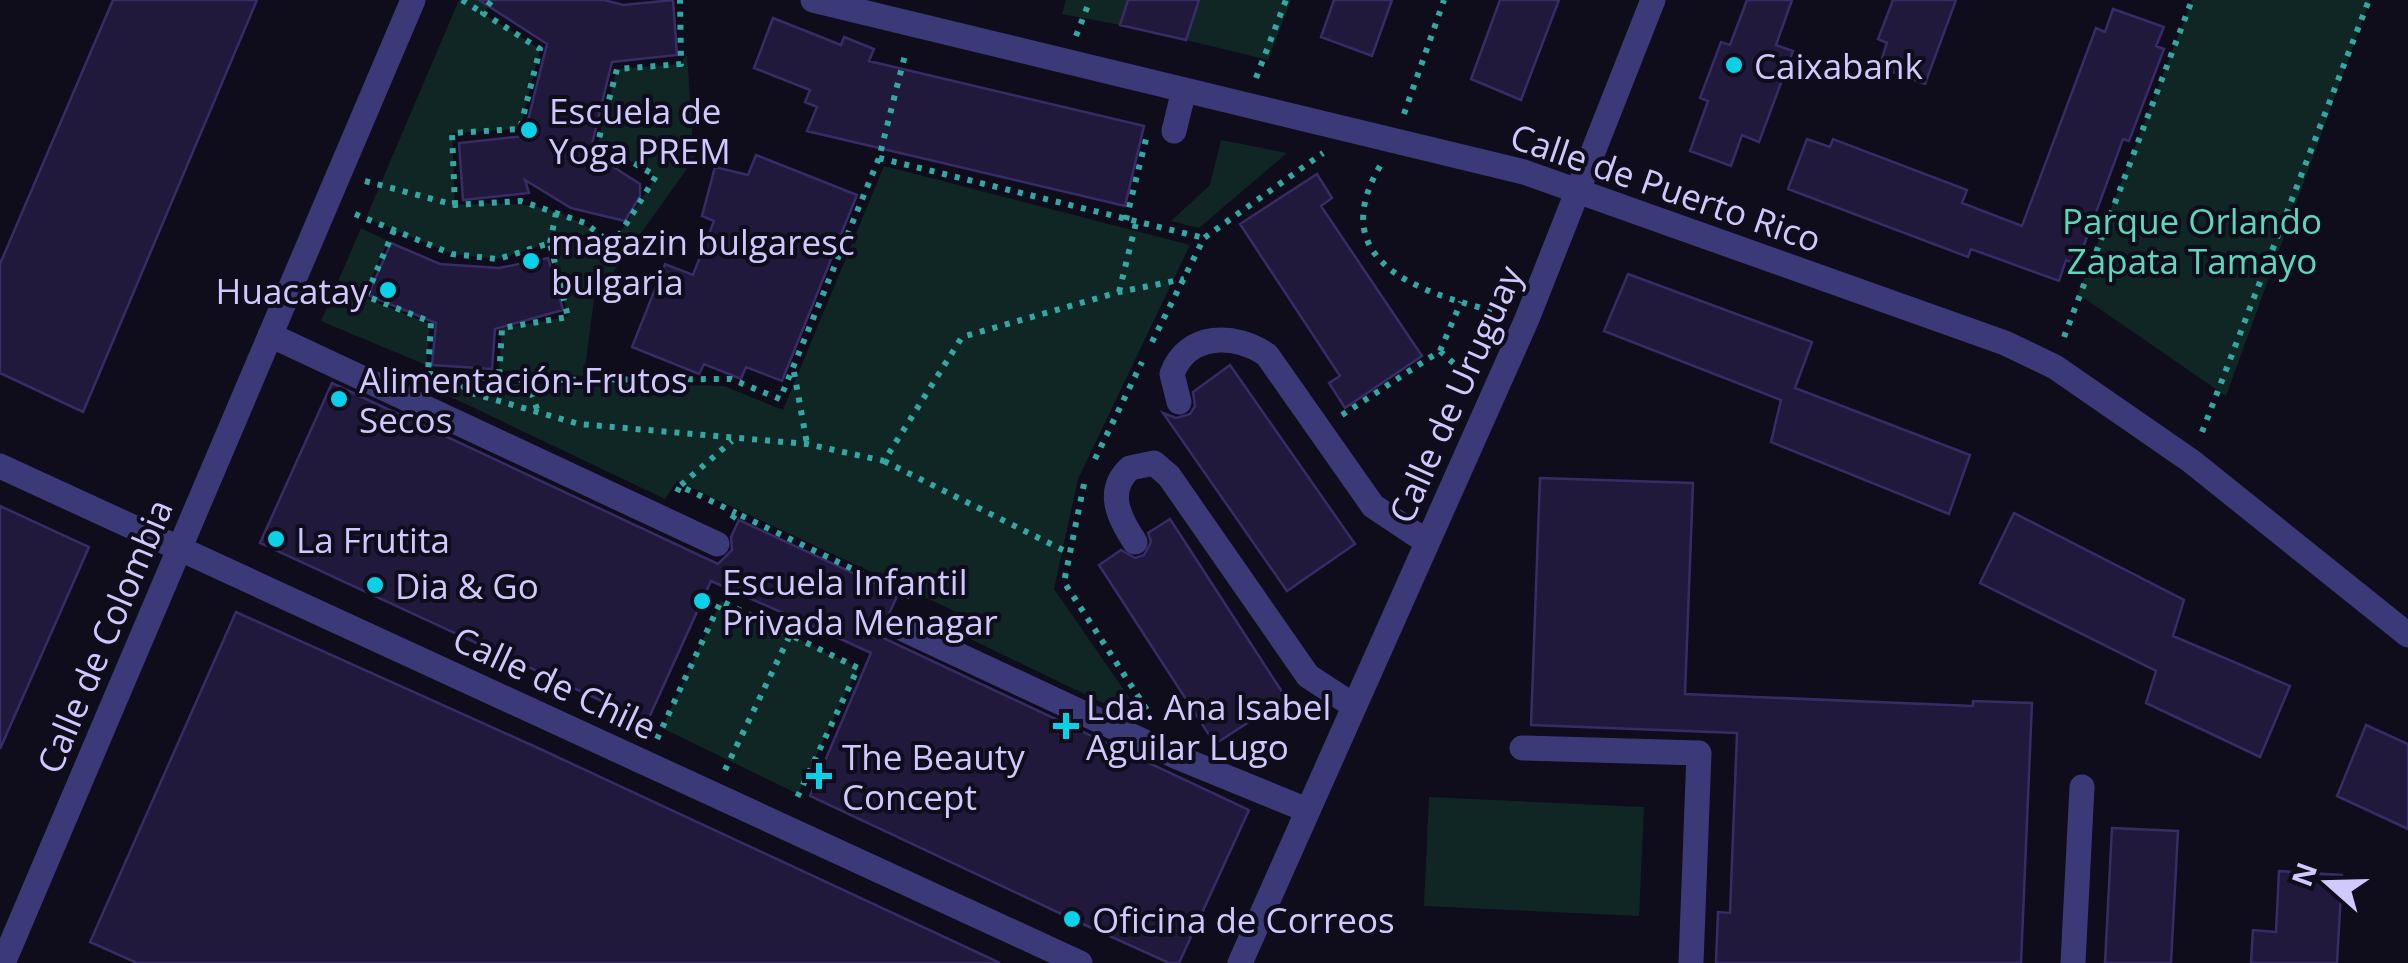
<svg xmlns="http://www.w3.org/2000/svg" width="2408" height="963" viewBox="0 0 2408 963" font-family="'Open Sans',sans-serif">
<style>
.green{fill:#102625}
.building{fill:#20193c;stroke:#382c67;stroke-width:2.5}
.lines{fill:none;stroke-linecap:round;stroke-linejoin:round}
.path{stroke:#32a8a2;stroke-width:6;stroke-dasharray:5 8;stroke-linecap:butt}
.minor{stroke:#3c3979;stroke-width:25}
.poi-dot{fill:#0ad0e8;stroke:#0f0c1c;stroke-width:4}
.labels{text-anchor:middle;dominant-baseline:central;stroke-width:8;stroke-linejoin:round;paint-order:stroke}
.poi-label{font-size:35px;fill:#d0c9fd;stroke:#0f0c1c;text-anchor:start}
.street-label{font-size:35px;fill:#d0c9fd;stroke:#0f0c1c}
.park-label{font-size:35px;fill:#5ad8b9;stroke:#0f0c1c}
</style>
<rect width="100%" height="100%" fill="#0f0c1c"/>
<path class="green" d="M459,0H492L484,14L540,49L520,129L452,133L455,205C521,201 558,202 613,244L656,176L598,142L617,69L680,64L687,55L694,159L594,299L584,376L499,370L502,328L568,317L550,243L498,259L452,254L366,218Z
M1066,0H1128L1120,25L1062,14Z
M1199,0H1291L1268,60L1186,40Z
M2192,0H2370L2226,396L2078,294Z
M1221,140L1287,153L1199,228L1171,221L1210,185Z
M884,166L1190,245L1078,479L1054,589L1140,713L1134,718L962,635L967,617L677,481L665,499L449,396L452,383L581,385L590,392L599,383L724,386L783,410Z
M361,228L388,241L363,297L430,324L426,365L321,321Z
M721,601L858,668L798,794L662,728Z
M1429,797L1644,807L1639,916L1424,906Z"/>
<path class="building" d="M113,0H257L83,412L0,373V264Z
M479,0H604L623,5L673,0L677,55L612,62L590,152L640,184V196L625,221L571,208L525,180L529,193L463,200L459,143L524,136L547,44Z
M1128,0H1199L1186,40L1120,25Z
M1334,0H1392L1372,56L1321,37Z
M1500,0H1559L1521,100L1471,79Z
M1747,0H1792L1776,45L1793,51L1759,142L1742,135L1731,166L1690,151L1708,101L1700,98L1721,42L1730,45Z
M1893,0H1956L1925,84L1879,67L1887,43L1878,39Z
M2113,9L2164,27L2156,46L2164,49L2129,141L2123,139L2077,264L2066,260L2059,281L1971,249L1968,257L1788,189L1807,139L1830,147L1833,139L1967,190L1962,203L2022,226L2096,28L2105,32Z
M773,18L841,45L844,37L874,49L869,61L1144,126L1125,206L807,131L817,107L805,102L810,90L754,68Z
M756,155L857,195L782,381L746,367L741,379L704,364L699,374L632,347L665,264L693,275L714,221L702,216L715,167L748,175Z
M1317,174L1332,198L1321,206L1422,356L1345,408L1329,383L1340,376L1240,224Z
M391,243L440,264L499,268L548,258L563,310L495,329L492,369L432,365L436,323L368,295Z
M1628,274L1812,342L1795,388L1970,455L1949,514L1771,442L1781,400L1604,331Z
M1230,365L1355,544L1287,591L1163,413L1176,418L1190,414L1195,406L1193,392Z
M332,383L718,564L732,550L731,537L739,520L898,594L879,636L1249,810L1179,963H1169L1072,919L810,796L871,653L819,629L711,581L647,722L260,543Z
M1540,478L1693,483L1685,694L1973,706V701L2032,703L2021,963H1716L1718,912L1730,913L1737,733L1531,725Z
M0,506L89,547L0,749Z
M2014,513L2184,600L2173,636L2290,686L2260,757L2146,703L2156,671L1980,583Z
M1170,519L1286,698L1215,744L1099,565L1121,550L1135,558L1144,555L1151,542L1148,533Z
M236,612L538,748L1000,963H137L90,942Z
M2366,725L2408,744V829L2337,796Z
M2112,828L2178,831L2171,963H2105Z
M2279,871L2342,875L2337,963H2251L2253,930L2276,932Z"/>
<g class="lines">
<path class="path" d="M462,0L483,13
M1076,36L1090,0
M1256,78L1286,0
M1404,114L1444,0
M879,158L1204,238
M1380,166C1323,264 1423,293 1497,312
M365,181L455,205L521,201L585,223L613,245L656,176L598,142L617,69L681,64L680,0
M455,205L452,133L520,129L540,49L483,13L492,0
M355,214L452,254L498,259L550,243L568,317L502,328L499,378
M1126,220L1146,139
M394,230L366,296L431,322L428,374
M550,243L556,213
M1119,292L1136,223
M2064,337L2192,0
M1152,342L1204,238L1323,153
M1440,351L1469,377
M794,372L807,444
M428,374L527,380L731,379L780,399L879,158L906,51
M453,375L468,392L579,424L807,444L884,461L962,337L1119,292L1184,279
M527,380L537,409
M1342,415L1440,351L1461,302
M2202,432L2369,0
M1095,459L1142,362
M884,461L1067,552
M1084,484L1064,582L1147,710
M681,485L732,441
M677,492L680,486L736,513
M732,519L736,513L911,597L909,602
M657,739L721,601L858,668L795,802
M725,770L790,635"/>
<path class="minor" d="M813,0L1524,172L2005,343L2055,367L2191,461L2408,635
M1174,131L1184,90
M270,335L717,544
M1179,402L1172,374C1187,332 1236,333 1267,355L1373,506L1427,542
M0,466L1080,963
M1135,542C1119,518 1105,491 1130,468L1154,463L1169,476L1308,676L1354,706
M905,630L1177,757L1307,810
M1522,748L1699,753L1691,963
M3,963L413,0
M1240,963L1527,319L1653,0
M2073,963L2082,787"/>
</g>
<g class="poi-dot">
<circle cx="1734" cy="65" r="10"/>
<circle cx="529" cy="130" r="10"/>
<circle cx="531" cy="261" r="10"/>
<circle cx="388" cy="290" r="10"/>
<circle cx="339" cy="399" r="10"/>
<circle cx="276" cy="539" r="10"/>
<circle cx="375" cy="585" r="10"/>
<circle cx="702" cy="601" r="10"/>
<path d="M1061 711h10v10h10v10h-10v10h-10v-10h-10v-10h10z"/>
<path d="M814 761h10v10h10v10h-10v10h-10v-10h-10v-10h10z"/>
<circle cx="1072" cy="919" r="10"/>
</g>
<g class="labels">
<g class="poi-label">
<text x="1754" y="65">Caixabank</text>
<text x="549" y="110">Escuela de<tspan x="549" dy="40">Yoga PREM</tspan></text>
<text x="551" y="241">magazin bulgaresc<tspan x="551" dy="40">bulgaria</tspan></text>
<text x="368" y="290" text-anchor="end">Huacatay</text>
<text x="359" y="379">Alimentación-Frutos<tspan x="359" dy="40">Secos</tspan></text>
<text x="296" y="539">La Frutita</text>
<text x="722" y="581">Escuela Infantil<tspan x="722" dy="40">Privada Menagar</tspan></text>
<text x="395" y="585">Dia &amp; Go</text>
<text x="1086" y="706">Lda. Ana Isabel<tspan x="1086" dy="40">Aguilar Lugo</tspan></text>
<text x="842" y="756">The Beauty<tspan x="842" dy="40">Concept</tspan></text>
<text x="1092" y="919">Oficina de Correos</text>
</g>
<g class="street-label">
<text transform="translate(1666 187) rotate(19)">Calle de Puerto Rico</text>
<text transform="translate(1455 394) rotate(-66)">Calle de Uruguay</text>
<text transform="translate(104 636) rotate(-67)">Calle de Colombia</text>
<text transform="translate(555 682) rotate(25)">Calle de Chile</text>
</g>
<g class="park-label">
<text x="2192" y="220">Parque Orlando<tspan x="2192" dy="40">Zapata Tamayo</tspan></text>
</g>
</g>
<g transform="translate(2328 883) rotate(290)" stroke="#0f0c1c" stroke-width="8" paint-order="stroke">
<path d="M0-8L18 38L0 25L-18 38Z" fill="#d0c9fd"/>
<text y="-15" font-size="28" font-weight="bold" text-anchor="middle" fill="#d0c9fd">N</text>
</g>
</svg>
